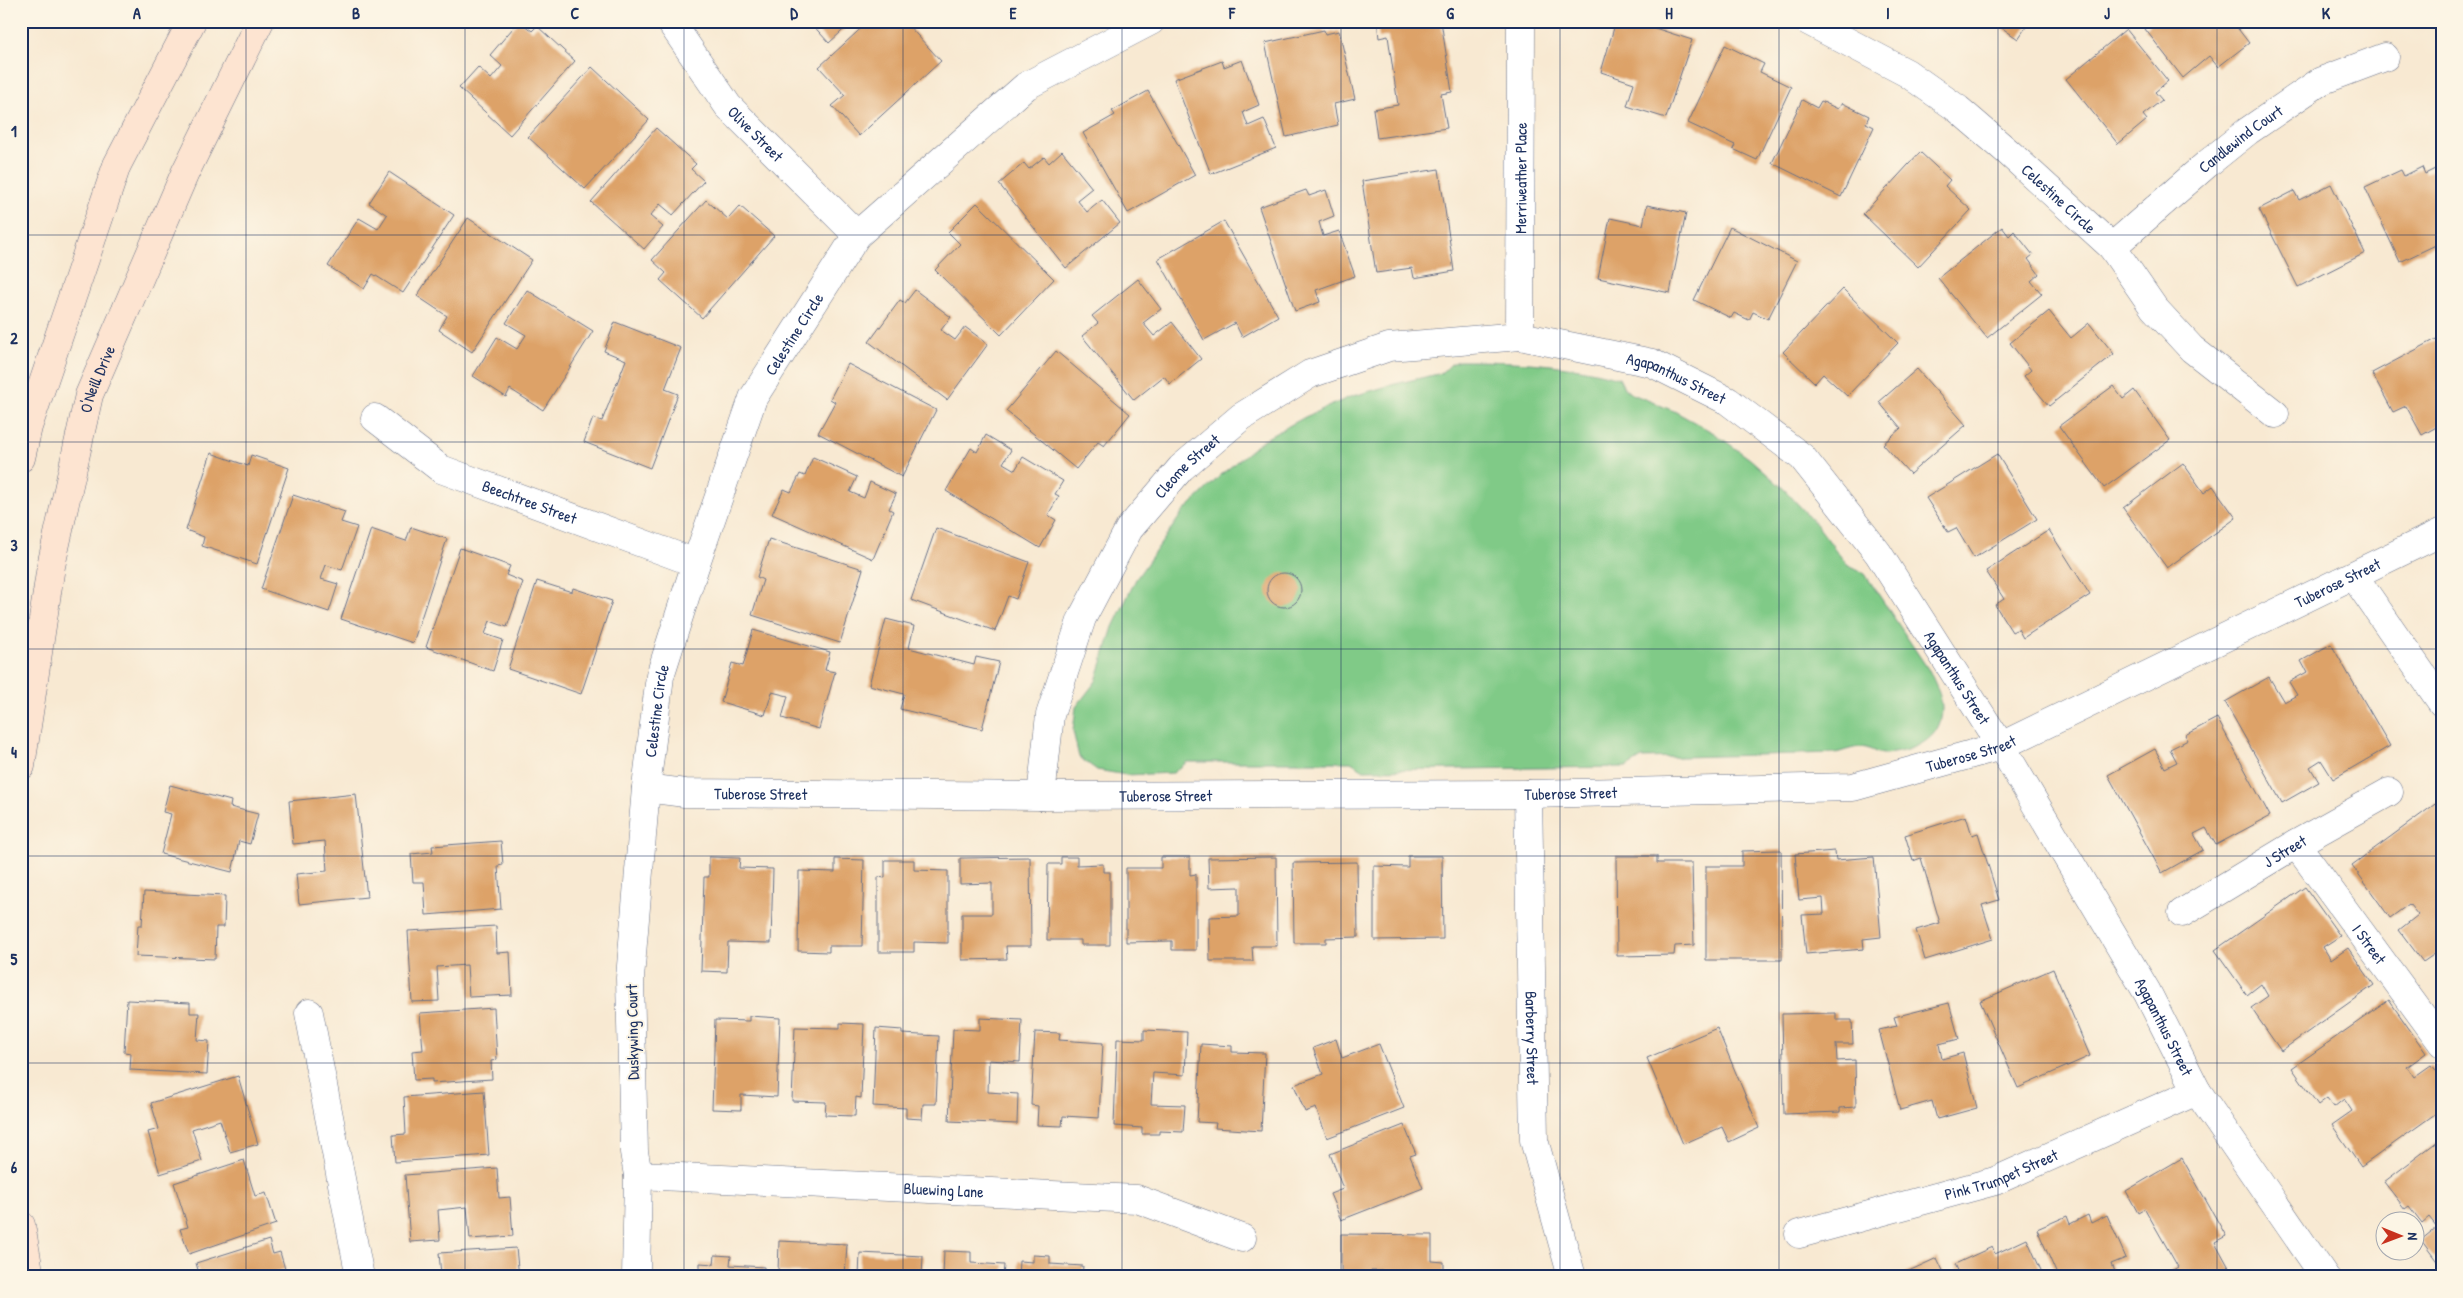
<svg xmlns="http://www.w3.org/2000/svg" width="2463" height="1298" viewBox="0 0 2463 1298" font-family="'Patrick Hand',sans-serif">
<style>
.green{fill:#80ca87;stroke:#4e7c72}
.building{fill:#dda268}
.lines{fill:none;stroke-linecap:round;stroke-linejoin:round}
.street-casing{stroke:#687087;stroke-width:29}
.secondary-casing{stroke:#687087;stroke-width:29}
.street{stroke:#fff;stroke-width:28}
.secondary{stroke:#fde4d1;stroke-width:28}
.grid{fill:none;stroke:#1b2f5e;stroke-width:1;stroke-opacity:0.55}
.labels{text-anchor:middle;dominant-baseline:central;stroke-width:4;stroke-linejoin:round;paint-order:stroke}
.street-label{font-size:16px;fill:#1b2f5e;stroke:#fcf5e5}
.neatline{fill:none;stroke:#1b2f5e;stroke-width:2}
.grid-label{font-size:16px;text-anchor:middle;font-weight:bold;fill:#1b2f5e}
</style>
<rect width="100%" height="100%" fill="#fcf5e5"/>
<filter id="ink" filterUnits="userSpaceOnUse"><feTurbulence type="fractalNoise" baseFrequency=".02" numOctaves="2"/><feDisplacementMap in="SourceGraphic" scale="10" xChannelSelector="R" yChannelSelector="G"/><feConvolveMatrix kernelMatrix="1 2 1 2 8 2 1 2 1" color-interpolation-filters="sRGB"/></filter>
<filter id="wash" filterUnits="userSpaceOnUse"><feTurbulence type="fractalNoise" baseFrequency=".0096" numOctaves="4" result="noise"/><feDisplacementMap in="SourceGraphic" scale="20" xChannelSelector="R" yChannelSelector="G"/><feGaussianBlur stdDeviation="1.12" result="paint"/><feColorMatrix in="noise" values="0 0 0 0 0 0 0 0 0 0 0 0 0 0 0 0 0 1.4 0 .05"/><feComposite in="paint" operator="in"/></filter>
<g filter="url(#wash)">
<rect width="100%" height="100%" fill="#f8e9d2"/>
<path class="green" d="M1459,361C1514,361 1566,363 1619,378L1624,388L1630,393L1674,411L1714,433L1750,459L1785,490L1817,525L1847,565L1865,574L1930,672C1935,683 1942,696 1942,709C1942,741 1911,752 1884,754C1877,754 1870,748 1862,747C1854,747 1844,751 1836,753L1642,758L1627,767L1364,770L1351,762H1187L1173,773L1126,775L1097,770L1079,757L1073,731L1076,707L1096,681L1113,627L1136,579L1183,512L1222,474L1263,440L1305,417L1350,397L1395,384L1442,373L1451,364Z"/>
<g id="blocks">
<path class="building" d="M519,21L532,31L537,26L575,61L510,135L459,88L478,67L491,79L502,66L490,55Z
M809,21H853L829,43Z
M869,21L875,25L880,21H899L903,26L906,23L941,61L859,136L832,106L845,95L819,67Z
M1377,21H1441L1452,92L1441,94L1447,128L1377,138L1373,109L1398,105L1388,36L1379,38Z
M1616,21H1633L1692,40L1666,118L1627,106L1634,83L1601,72Z
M1992,21H2030L2018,39Z
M2154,21H2232L2249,43L2218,67L2209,56L2183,78L2145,29Z
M2126,29L2168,81L2155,92L2162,100L2143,115L2147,120L2118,144L2066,79Z
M1324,30L1325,34L1339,31L1355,99L1334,104L1338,125L1286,137L1265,43Z
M1725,45L1764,64L1760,72L1791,87L1757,160L1733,149L1735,145L1688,123Z
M1242,60L1259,105L1243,112L1248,126L1264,119L1276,148L1211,174L1174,79L1222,61L1224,67Z
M592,67L649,120L585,189L528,137Z
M1148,91L1195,175L1128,213L1083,133L1115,115L1112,111Z
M1802,100L1817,108L1821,101L1838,109L1842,103L1869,116L1866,123L1874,127L1841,197L1772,163Z
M656,128L696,164L691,169L704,181L673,215L660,204L650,216L663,227L644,249L591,202Z
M1062,151L1092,188L1077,200L1087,212L1102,200L1120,223L1066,268L999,184L1024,163L1029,169L1044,157L1049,163Z
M1920,152L1950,180L1945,186L1971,210L1918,267L1863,214Z
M2441,166L2442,242L2400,262L2365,187L2401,170L2404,176L2422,167L2425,174Z
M1439,169L1454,271L1414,278L1412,268L1376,273L1362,181Z
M389,172L454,215L403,293L373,274L364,289L328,266L359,218L378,229L387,215L369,203Z
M2331,184L2365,253L2298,287L2259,209L2294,191L2299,200Z
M1306,190L1309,196L1326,190L1334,216L1319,222L1323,236L1339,231L1355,276L1316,290L1320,302L1295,311L1259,207Z
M706,200L728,219L740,206L774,236L702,318L660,280L666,273L652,260Z
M977,203L1054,279L1001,335L935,270L960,244L948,232Z
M1647,205L1686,213L1670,293L1598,278L1610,218L1643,225Z
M468,218L532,260L472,352L439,330L447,316L417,296Z
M1224,221L1278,316L1242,337L1235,323L1204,340L1158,259Z
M1730,227L1797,261L1768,319L1753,312L1749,320L1734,313L1731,318L1694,300Z
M2002,227L2009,236L2014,231L2033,255L2028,259L2039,274L2031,281L2042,294L1987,338L1938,278Z
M1138,279L1161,309L1143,323L1154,336L1172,322L1201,359L1170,384L1164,376L1134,400L1082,336L1098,323L1092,316Z
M1843,289L1898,343L1847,396L1823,374L1815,383L1783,352Z
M527,290L593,331L543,410L510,389L506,397L473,376L497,337L517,349L526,335L506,323Z
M915,290L951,317L941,330L955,340L965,327L988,344L947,400L869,342L900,300L905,303Z
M2049,311L2071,338L2089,323L2114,354L2049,406L2024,376L2031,370L2010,343Z
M615,322L681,348L665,389L678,394L650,468L584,442L593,418L602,421L626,360L604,351Z
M2442,336V424L2422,435L2406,406L2393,412L2372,373Z
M1056,351L1130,414L1104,446L1098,442L1076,469L1006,411Z
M848,364L936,410L902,477L818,433L835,402L830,399Z
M1917,369L1966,425L1910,474L1883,444L1901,428L1879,402Z
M2113,386L2123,399L2134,390L2170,440L2104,488L2059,426Z
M986,435L1011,450L1003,463L1015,470L1023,457L1063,481L1055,494L1059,496L1048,515L1056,520L1040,548L946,491L971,448L977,452Z
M211,453L248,466L251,455L289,468L257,564L202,546L204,537L186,530Z
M1997,454L2037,519L1974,558L1956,528L1948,532L1926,498Z
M813,457L857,477L850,492L864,498L870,482L896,494L889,509L893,511L873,559L772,514L784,489L791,492L800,474L805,476Z
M2183,463L2204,493L2213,486L2236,518L2167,568L2123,508Z
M293,495L345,512L341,522L357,527L342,570L326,565L321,579L338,584L329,612L261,589Z
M411,527L447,539L413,643L341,619L371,529L406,541Z
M936,528L1029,562L1016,599L1008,596L995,631L911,600Z
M2049,530L2090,595L2023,638L2018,629L2012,632L1995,605L2004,599L1986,571Z
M769,539L863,569L840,643L752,615L763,580L757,577Z
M460,548L510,566L506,575L523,582L507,627L490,621L485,634L503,640L493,671L426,647Z
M1267 590a17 17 0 1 1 34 0a17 17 0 1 1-34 0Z
M537,581L572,592L573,588L612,601L581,694L508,669Z
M886,619L914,626L909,648L974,665L976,657L999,662L982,729L900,709L904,694L869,685Z
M753,630L830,652L825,670L835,672L819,729L782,718L788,696L772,692L765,715L721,702L732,663L743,666Z
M2331,644L2390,746L2333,779L2321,760L2310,767L2319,782L2282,803L2225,702L2269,677L2284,702L2297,695L2289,682L2307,672L2301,661Z
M2217,718L2270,816L2216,845L2206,828L2194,834L2203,850L2162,873L2108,775L2155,749L2165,768L2177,762L2170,749L2188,740L2185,735Z
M170,785L231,801L230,807L258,814L250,844L239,841L232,872L161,854L171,814L163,812Z
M356,794L367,897L299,904L296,874L327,871L325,841L293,844L289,801Z
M2442,799V949L2423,962L2399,930L2418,915L2409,904L2390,918L2352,865Z
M1966,816L1972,835L1978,833L1999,900L1982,905L1993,939L1925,960L1916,930L1940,923L1921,858L1913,861L1905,835Z
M501,841L503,865L498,866L501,909L426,915L424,882H413L411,854L433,852L432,846Z
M1781,850L1782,960H1706V866H1742V851Z
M1835,851L1836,860L1874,857L1881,937L1863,939L1864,949L1806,954L1802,915L1824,914L1823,898L1799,900L1795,854Z
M1408,856H1442L1443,939L1374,940V866L1408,867Z
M1616,856H1657V863H1692L1694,945L1675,946L1674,955L1617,956Z
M709,857L740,858L739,868L773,869L771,943L728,942L727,972L701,971L704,877H709Z
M1030,857L1031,946H1006L1007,959L962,960V914H992V883L960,884V858Z
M1061,857H1077V865L1103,864V872H1110V945H1081V940H1047L1048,864H1061Z
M1161,857H1190V875L1196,874V950H1172V941L1126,942V868H1161Z
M1276,857L1277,946H1252L1253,961H1210L1209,917L1239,916V887L1209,888L1208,858Z
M835,859L864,860L862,946H829V952L798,951L799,871L835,872Z
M885,860H914V870L948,871V943L914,942V952H878V877L885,878Z
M1357,862L1358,937L1326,938V943H1294L1293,863Z
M2305,887L2340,936L2323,947L2331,960L2348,948L2374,985L2281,1051L2251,1008L2268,996L2261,984L2247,995L2215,950Z
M144,892L225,896L224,927H216L215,959L136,956L138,925H142Z
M496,926L497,953L510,952L512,995L469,997L467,965L437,967L439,1001L412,1002L408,931Z
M2053,969L2090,1056L2018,1088L1980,1001Z
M127,1000L190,1003V1013H199L197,1040L209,1041L207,1074L130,1070L131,1053L124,1052Z
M2389,1000L2426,1053L2407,1067L2414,1077L2431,1065L2442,1080V1109L2361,1167L2332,1125L2352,1111L2344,1099L2334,1107L2327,1098L2318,1105L2292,1068Z
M1949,1003L1959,1039L1939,1044L1942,1059L1963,1053L1977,1108L1937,1119L1932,1101L1900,1110L1879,1030L1897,1026L1894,1017Z
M494,1008L497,1060L491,1061L492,1079L432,1083V1079L414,1080L412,1051L423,1050L420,1013Z
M1836,1013V1020H1852L1853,1044H1836L1837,1061L1855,1060L1856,1107L1840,1108V1112L1784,1114L1782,1014Z
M749,1016L780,1018L777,1097L741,1095V1110L712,1109L715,1020L749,1021Z
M980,1018L1022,1020L1020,1062L989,1060L988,1092L1018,1094L1017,1124L949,1121L953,1029L980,1030Z
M840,1023L864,1024L861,1098L856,1097L855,1116L825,1115L826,1102L792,1101L795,1027L840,1028Z
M876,1028L902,1030V1034L939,1036L936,1104H923L922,1119L906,1118V1108L873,1106Z
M1717,1028L1759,1128L1729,1142L1722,1127L1683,1144L1647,1058Z
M1144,1030L1187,1032L1185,1075L1153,1073L1151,1104L1185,1105L1183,1132L1159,1131V1134H1142V1128L1114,1126L1117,1039L1144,1040Z
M1035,1032L1060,1033L1059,1040L1103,1043L1099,1118L1063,1116L1062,1126L1037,1125L1038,1106L1031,1105Z
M1336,1039L1342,1058L1379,1044L1404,1108L1327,1138L1316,1108L1305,1112L1294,1085L1323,1074L1313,1048Z
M1201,1044L1232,1046V1052L1265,1053L1261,1131L1215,1128L1216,1123L1197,1122Z
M238,1076L258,1144L230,1152L220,1120L192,1129L202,1161L160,1174L148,1132L159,1129L151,1103Z
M484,1091L489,1155L395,1162L393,1135L406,1134L404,1097Z
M1404,1125L1416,1154L1410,1156L1423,1188L1341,1220L1330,1194L1343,1189L1330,1154Z
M2442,1138V1268L2421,1240L2437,1227L2429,1217L2422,1223L2409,1206L2405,1209L2384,1182Z
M2182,1158L2226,1236L2215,1242L2232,1273L2225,1277H2161L2178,1267L2145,1209L2138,1213L2126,1191Z
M244,1160L255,1196L266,1193L276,1224L189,1254L180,1229L188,1227L174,1183Z
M497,1168L499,1198L510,1197L513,1236L470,1239L467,1207L438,1210L440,1240L410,1242L405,1175Z
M2088,1215L2091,1223L2107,1215L2126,1258L2111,1264L2116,1277H2058L2037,1229L2067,1216L2070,1224Z
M1341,1234L1432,1235V1261L1444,1262V1277H1400L1401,1271H1371V1277H1341Z
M2027,1239L2044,1277H1961L1955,1264L1992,1247L1995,1254Z
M269,1240L273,1254L280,1252L285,1269L275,1272L276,1277H200L196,1263Z
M779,1241L847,1244L845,1277H808V1273L778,1272Z
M516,1248L519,1277H437L441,1275L439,1253Z
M944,1251L971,1252V1263L1004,1265L1003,1277H943Z
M860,1253L923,1256L922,1277H859Z
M715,1255L731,1256L730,1265L764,1267V1277H700V1263L714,1264Z
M1033,1255L1050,1256V1264L1083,1266L1082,1277H1018L1019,1261L1033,1262Z
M1937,1258L1946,1277H1901L1900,1275Z"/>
</g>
</g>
<g filter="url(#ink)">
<use href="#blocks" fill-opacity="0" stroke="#687087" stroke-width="1"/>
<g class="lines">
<g class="street-casing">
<g id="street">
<path id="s1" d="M670,21L728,106L857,235"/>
<path id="s2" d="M1808,21L1907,73L1958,109L2008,152L2112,247L2154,308L2192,349L2275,414"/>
<path id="s3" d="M2112,247L2207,164L2248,131L2321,81L2385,57"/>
<path id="s4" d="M1520,336L1521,21"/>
<path id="s5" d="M375,418L441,469L696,563"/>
<path d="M2354,576L2442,703"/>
<path id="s6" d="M646,788L685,793L1041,796L1528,794L1853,787L2001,746L2442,532"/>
<path id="s7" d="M1528,794L1534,1140L1572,1277"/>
<path id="s8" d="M1041,796L1050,715L1082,618L1129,529L1181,468L1241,417L1310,374L1389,347L1520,336L1652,363L1728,401L1802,457L1878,553L2001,746L2147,992L2197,1091L2325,1277"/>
<path id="s9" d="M2296,844L2442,1043"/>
<path id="s10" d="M2182,913L2296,844L2389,792"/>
<path d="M309,1013L360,1277"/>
<path id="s11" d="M638,1175L1137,1199L1242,1238"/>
<path id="s12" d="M1799,1234L1995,1181L2197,1091"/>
<path id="s13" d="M636,1277L638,1175L634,1152L630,978L646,788L660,676L696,563L753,398L857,235L1026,86L1151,21"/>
</g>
</g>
<g class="secondary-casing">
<g id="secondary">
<path d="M21,458L28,427L117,165L192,21"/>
<path id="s14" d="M21,766L51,566L89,395L185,173L260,21"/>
<path d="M21,1225L30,1277"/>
</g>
</g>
<use href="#street" class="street"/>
<use href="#secondary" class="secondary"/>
</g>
</g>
<path class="grid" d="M246,21V1277M465,21V1277M684,21V1277M903,21V1277M1122,21V1277M1341,21V1277M1560,21V1277M1779,21V1277M1998,21V1277M2217,21V1277M21,235H2442M21,442H2442M21,649H2442M21,856H2442M21,1063H2442"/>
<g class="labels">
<g class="street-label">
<text stroke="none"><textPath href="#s1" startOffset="142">Olive Street</textPath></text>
<text stroke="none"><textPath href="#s3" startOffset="168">Candlewind Court</textPath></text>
<text stroke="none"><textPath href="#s4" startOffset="158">Merriweather Place</textPath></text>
<text stroke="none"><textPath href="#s2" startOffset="309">Celestine Circle</textPath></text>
<text stroke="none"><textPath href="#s13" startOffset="972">Celestine Circle</textPath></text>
<text stroke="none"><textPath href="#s14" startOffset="395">O'Neill Drive</textPath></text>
<text stroke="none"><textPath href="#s8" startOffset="902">Agapanthus Street</textPath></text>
<text stroke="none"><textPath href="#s8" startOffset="370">Cleome Street</textPath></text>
<text stroke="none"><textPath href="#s5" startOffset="178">Beechtree Street</textPath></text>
<text stroke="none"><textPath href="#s6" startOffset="1735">Tuberose Street</textPath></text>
<text stroke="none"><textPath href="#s8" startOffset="1322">Agapanthus Street</textPath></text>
<text stroke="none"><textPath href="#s13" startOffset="568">Celestine Circle</textPath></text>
<text stroke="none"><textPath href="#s6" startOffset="1330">Tuberose Street</textPath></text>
<text stroke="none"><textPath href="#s6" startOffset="925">Tuberose Street</textPath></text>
<text stroke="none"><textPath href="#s6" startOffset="115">Tuberose Street</textPath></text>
<text stroke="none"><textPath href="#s6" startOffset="520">Tuberose Street</textPath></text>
<text stroke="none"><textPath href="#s10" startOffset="120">J Street</textPath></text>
<text stroke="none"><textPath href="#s9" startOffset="124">I Street</textPath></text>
<text stroke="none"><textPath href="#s8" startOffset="1728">Agapanthus Street</textPath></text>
<text transform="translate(632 1032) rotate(-91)">Duskywing Court</text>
<text stroke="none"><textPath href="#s7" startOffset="244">Barberry Street</textPath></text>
<text stroke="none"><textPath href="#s12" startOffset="211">Pink Trumpet Street</textPath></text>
<text stroke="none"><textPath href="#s11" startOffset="306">Bluewing Lane</textPath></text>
</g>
</g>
<rect width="2463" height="1298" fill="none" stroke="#fcf5e5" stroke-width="55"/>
<g transform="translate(2400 1236) rotate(91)"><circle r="24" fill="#fcf5e5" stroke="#a2a6af"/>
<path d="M0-4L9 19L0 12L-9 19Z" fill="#c8321e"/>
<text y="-8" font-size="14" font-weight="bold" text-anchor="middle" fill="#1b2f5e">N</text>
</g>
<rect x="28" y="28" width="2408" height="1242" class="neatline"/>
<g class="grid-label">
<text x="137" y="19">A</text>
<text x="356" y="19">B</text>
<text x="575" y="19">C</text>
<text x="794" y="19">D</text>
<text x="1013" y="19">E</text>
<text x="1232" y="19">F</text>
<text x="1450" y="19">G</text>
<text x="1669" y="19">H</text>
<text x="1888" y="19">I</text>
<text x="2107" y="19">J</text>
<text x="2326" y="19">K</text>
<text x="14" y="137">1</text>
<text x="14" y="344">2</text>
<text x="14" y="551">3</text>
<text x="14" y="758">4</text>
<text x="14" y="965">5</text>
<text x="14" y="1173">6</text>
</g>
</svg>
